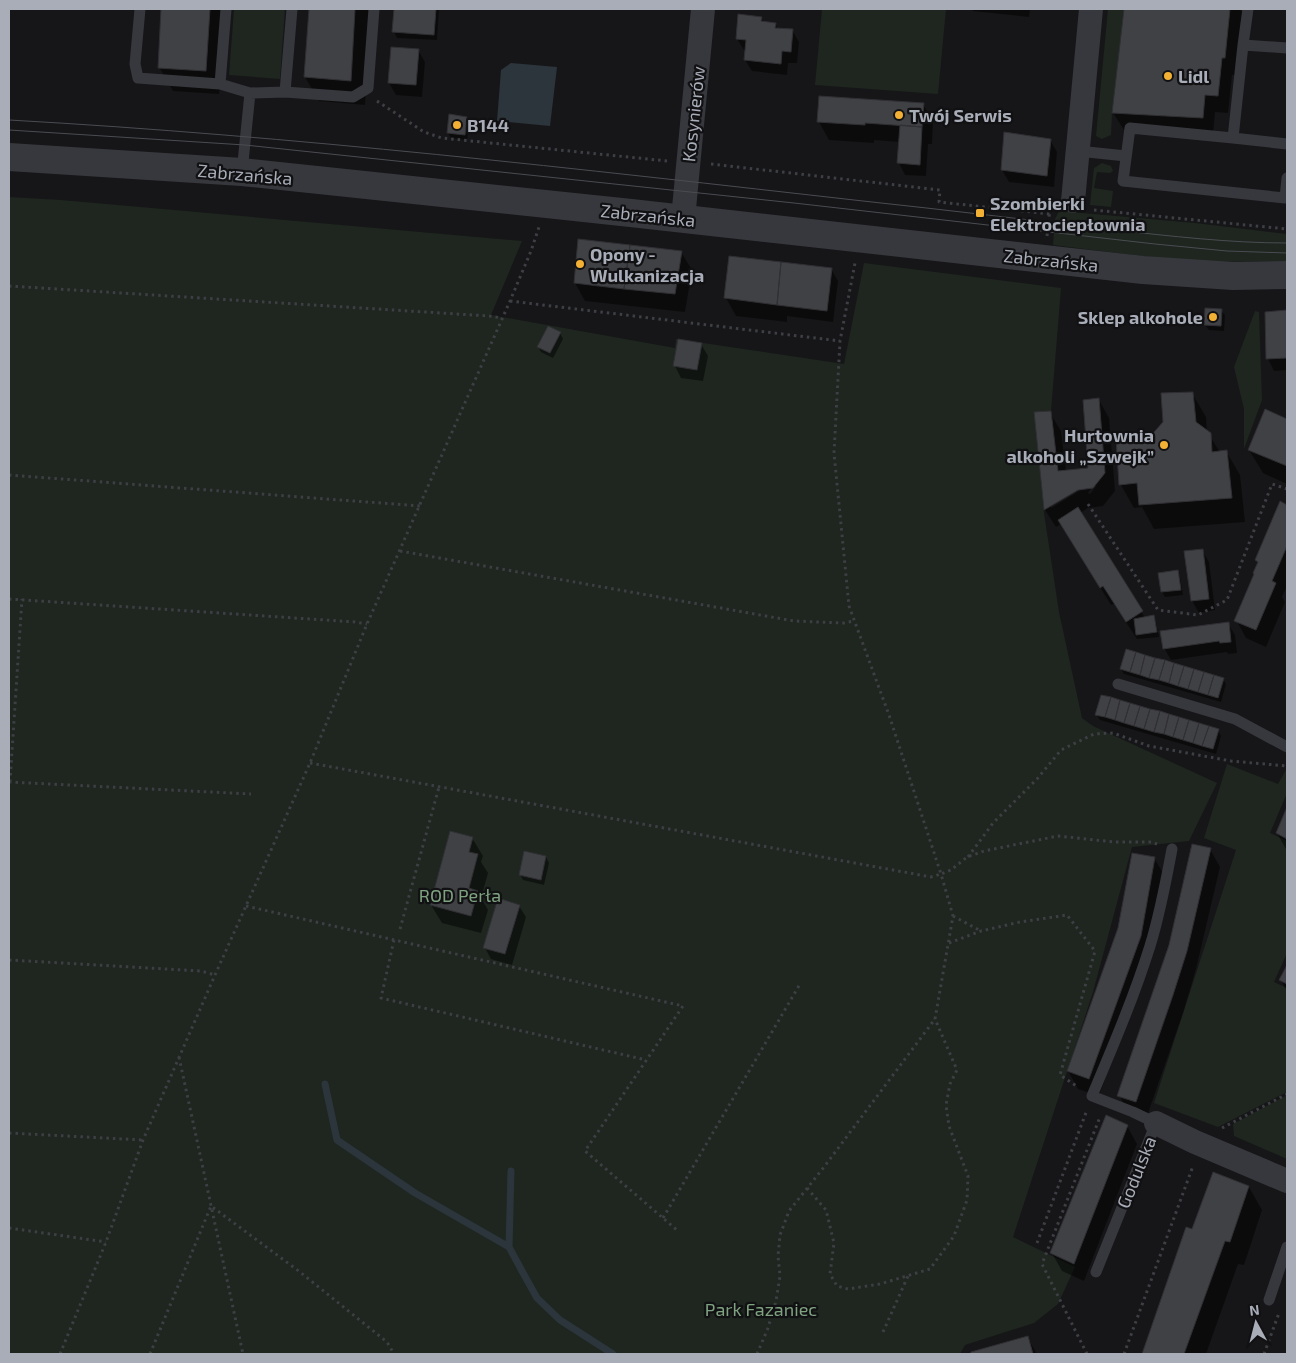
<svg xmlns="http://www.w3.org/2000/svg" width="1296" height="1363" viewBox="0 0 1296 1363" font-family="'Exo 2',sans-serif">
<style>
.green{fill:#1e261f}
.water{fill:#2c353c}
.shadow{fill:#0007;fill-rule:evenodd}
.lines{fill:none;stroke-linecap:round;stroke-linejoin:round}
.stream{stroke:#2c353c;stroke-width:7}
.building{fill:#404145;stroke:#303034}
.path{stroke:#3d3f44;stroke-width:3;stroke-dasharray:2.5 4;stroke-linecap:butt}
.service{stroke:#37383d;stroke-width:11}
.minor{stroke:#37383d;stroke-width:24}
.tertiary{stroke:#37383d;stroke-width:28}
.tram{stroke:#4a4c52;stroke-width:1}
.poi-dot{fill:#f2b134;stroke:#111113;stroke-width:2}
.labels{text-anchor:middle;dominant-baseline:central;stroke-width:4.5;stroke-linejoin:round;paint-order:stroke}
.poi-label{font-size:18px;font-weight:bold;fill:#a8adb8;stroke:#111113;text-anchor:start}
.street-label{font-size:18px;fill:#a8adb8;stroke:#111113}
.park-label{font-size:18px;fill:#7fa381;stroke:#111113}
</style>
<rect width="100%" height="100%" fill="#161618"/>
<path class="green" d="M234,9H285L280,79L229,75Z
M822,9H946L938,94L815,85Z
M1108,9H1124L1112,112L1111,135L1102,139L1096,136Z
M1102,163L1111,166L1113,171L1110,173L1097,172L1094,188L1113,191L1111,207L1090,205L1094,168Z
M9,197L61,200L522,241L491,315L675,348L676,339L844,364L864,263L1061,288L1051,411L1034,412L1044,513L1059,612L1082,718L1093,726L1217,783L1189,841L1132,847L1093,992L1013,1237L1075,1267L1058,1304L1034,1323L965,1345L960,1354H9Z
M1059,211L1195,223L1287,234V261L1209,262L1132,255L1053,245L1055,219Z
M1255,311L1259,312L1262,400L1244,449V409L1234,367Z
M1227,764L1278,784L1287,768V793L1270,833L1287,841V953L1274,982L1287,988V1092L1218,1127L1154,1103L1236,850L1204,838Z
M1287,1095V1159L1234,1136L1233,1124Z"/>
<path class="water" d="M511,63L557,67L550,126L497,121L501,70Z"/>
<path class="shadow" d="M163,9H225L219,94L173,91L159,67Z
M310,9H375L369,23L365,105L319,101L305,77Z
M395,9H439L437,40L397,38L394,32Z
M972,9H1030L1029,17L973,11Z
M1125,9H1239L1242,12L1235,75H1232L1228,113L1215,112L1213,135L1124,130L1113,113Z
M761,18L764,22L775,24L778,29L792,30L799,42L797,63H788L787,75L752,71L745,60L746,51L744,50L737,39Z
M418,50L425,62L422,97L396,95L389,83Z
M923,104L933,122L932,144H928L926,176L905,175L899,163L900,142L874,140V143L829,140L819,122Z
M466,118L469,123L467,140L451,138L448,133Z
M1050,140L1057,152L1054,187L1009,182L1002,170Z
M681,252L692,270L685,312L585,301L575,283Z
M831,269L838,281L833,322L787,316V322L736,316L726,298Z
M1221,310L1225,315L1224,331L1209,330L1205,325Z
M1287,312V370L1274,371L1268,359L1266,313Z
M560,333L563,339L553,358L541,352L538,347Z
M701,344L708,356L703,381L681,378L675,366Z
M1192,393L1206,417L1207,432L1220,452L1226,451L1240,475L1245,522L1154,529L1142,507L1134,508L1121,485L1133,437L1135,442L1147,441Z
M1099,400L1109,418L1115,491L1103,506L1088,508L1080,513L1145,618L1153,617L1156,622L1159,637L1137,639L1114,604L1111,605L1061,524L1056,527L1045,510L1035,413H1050L1061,431L1066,471L1090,469ZM1083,486L1084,488L1051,508V505ZM1093,486H1096L1090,494L1088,493Z
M1266,411L1287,420V484L1263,473L1249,450Z
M1280,503L1287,506V586L1282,597L1285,602L1266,647L1246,638L1236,620L1255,576L1258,564L1256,560Z
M1202,550L1209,562L1215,610L1199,613L1192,601L1186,552Z
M1177,572L1180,577L1183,595L1165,597L1162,592L1159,574Z
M1228,623L1235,635L1237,653L1228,654L1227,652L1171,660L1164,648Z
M1121,669L1223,679L1226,684L1221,702L1124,674Z
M1096,714L1218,730L1221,736L1216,754L1100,720Z
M1287,810V851L1277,833Z
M472,838L483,856L481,862L488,873L481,898L488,910L481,933L442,923L431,905Z
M1210,849L1220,867L1196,969L1183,1013L1146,1119L1129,1113L1119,1095Z
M546,857L549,863L544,885L523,880L520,874Z
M1154,858L1165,876L1150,955L1099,1096L1078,1089L1068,1071Z
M519,906L526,917L512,965L491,959L485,948Z
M1287,968V991L1281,980Z
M1127,1126L1137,1144L1084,1281L1062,1271L1052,1253Z
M1249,1187L1262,1210L1244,1265L1238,1264L1206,1354H1144L1187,1229L1193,1231Z
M1027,1337L1037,1354H972V1353Z"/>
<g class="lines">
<path class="stream" d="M325,1084L337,1140L415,1193L509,1247
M511,1171L509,1247L522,1271L537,1298L560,1320L613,1354"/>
</g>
<path class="building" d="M161,9H210L206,71L158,68Z
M309,9H355L351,81L304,77Z
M394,9H436L434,35L392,32Z
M1124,9H1230L1225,58H1222L1218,96L1205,95L1203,118L1112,113Z
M738,14L762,17L761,21L776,23L775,28L793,29L791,52L782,51L781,64L744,60L746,40L736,39Z
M391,47L419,49L416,85L388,83Z
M819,96L924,103L922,127L865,123V125L817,122Z
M449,114L467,117L465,135L447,133Z
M900,125L922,127L920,165L897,163Z
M1004,132L1051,139L1047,176L1001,170Z
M578,239L630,245L624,289L574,283Z
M630,245L682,251L675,294L624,289Z
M729,256L781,262L777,305L724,298Z
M781,262L832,268L827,311L777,305Z
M1205,308L1222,309L1221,326L1204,325Z
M1287,310V358L1266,359L1265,312Z
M548,326L561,332L550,353L537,347Z
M678,339L702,343L697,370L673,366Z
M1193,392L1196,422L1211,433L1212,452L1227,450L1232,498L1139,505L1137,483L1119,485L1116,437L1133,436V440H1147L1163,422L1161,393Z
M1099,398L1105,473L1093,488L1078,490L1044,510L1034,412L1051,411L1058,471L1088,468L1083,400Z
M1265,409L1287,419V466L1248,450Z
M1280,501L1287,505V546L1272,581L1276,583L1256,630L1234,621L1254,574L1253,573L1258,562L1255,560Z
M1078,507L1143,611L1126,622L1103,586L1100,588L1058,520Z
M1203,549L1209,599L1191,601L1184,551Z
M1178,570L1181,590L1161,592L1158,573Z
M1154,615L1157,632L1136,635L1134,619Z
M1229,622L1231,642L1220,643L1219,641L1163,649L1160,631Z
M1126,649L1136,652L1130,672L1120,669Z
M1136,652L1145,655L1140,675L1130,672Z
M1145,655L1155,658L1149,678L1140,675Z
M1155,658L1165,660L1159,680L1149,678Z
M1165,660L1174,663L1169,683L1159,680Z
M1174,663L1184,666L1178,686L1169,683Z
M1184,666L1194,669L1188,689L1178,686Z
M1194,669L1204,672L1198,692L1188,689Z
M1204,672L1214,675L1208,695L1198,692Z
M1214,675L1224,678L1218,698L1208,695Z
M1101,695L1111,697L1105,717L1095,715Z
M1111,697L1120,700L1115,720L1105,717Z
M1120,700L1130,703L1124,723L1115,720Z
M1130,703L1140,706L1134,726L1124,723Z
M1140,706L1150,709L1144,729L1134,726Z
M1150,709L1160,711L1154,732L1144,729Z
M1160,711L1169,714L1164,734L1154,732Z
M1169,714L1179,717L1173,737L1164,734Z
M1179,717L1189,720L1183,740L1173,737Z
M1189,720L1199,723L1193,743L1183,740Z
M1199,723L1209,726L1202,746L1193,743Z
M1209,726L1219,729L1213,749L1202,746Z
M1287,807V839L1276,833Z
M450,831L473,837L469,852L478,854L469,888L478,891L471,916L430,905Z
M1192,844L1211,848L1187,951L1173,995L1136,1102L1117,1096L1169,945Z
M524,851L546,856L541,880L519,875Z
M1132,853L1155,857L1141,936L1089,1079L1067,1071L1118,928Z
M498,898L520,905L505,954L483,948Z
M1287,965V984L1279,980Z
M1106,1115L1128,1125L1074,1264L1050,1253Z
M1213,1172L1249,1186L1230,1242L1225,1241L1184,1354H1142L1186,1227L1192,1229Z
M1028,1336L1033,1354H970L971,1352Z"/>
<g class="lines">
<path class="path" d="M377,101L424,132L442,138L667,161
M711,164L940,190L939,202L1050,214
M1094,210L1287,229
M1047,236L1050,208
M9,286L489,316L502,318
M510,301L840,341
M9,475L420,506
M1088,504L1158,610L1198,615L1227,600L1272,484L1287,489
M400,551L794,621L844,623L854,621
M9,599L355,622L367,624
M310,763L931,877L941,874L889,715L849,606L834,453L840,341L855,263
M9,782L251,794
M10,782L22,599
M968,857L993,823L1037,779L1061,750L1094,734L1113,733L1149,746L1231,761L1287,766
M246,906L683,1006L585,1151L678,1231
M953,916L981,931
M400,929L439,787
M394,940L381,998L646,1060
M949,943L981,931L1020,922L1067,915L1095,951L1060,1075L1078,1087
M9,960L201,971L215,975
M179,1057L243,1354
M1222,1128L1287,1094
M9,1133L143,1140
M807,1188L826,1210L834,1243L830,1274L837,1286L848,1289L880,1284L930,1269L954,1236L967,1200L968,1176L949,1126L946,1105L950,1084L957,1070L935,1019L953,916L941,874L951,870L967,857L984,851L1058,836L1114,842H1151L1157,844
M663,1218L800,984
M9,1228L106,1242
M1037,1243L1087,1110
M883,1332L908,1276
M60,1354L106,1242L143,1140L215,975L310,763L367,624L510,301L531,251L539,227
M150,1354L211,1206L300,1272L387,1342L394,1354
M757,1354L768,1328L776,1301L780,1276L778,1256L780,1235L789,1211L824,1167L935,1019
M1087,1354L1042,1264L1100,1117
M1124,1354L1193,1166
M1264,1354L1279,1313"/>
<path class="service" d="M140,9L135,64L138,78L220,84L250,93L285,92L353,97L368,88L374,9
M1248,9L1243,45L1287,48
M1243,45L1233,138L1130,128L1123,181L1285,198L1287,178
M220,84L226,9
M285,92L292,9
M1233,138L1287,144
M1078,151L1126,156
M242,172L250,93
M1118,684L1235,719L1287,747
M1096,1272L1156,1123L1133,1112L1092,1096C1113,1046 1134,997 1150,946C1160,914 1166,881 1172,849
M1269,1300L1287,1247"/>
<path class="minor" d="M1073,201L1091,9
M683,219L703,9
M1156,1123L1195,1142L1287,1181"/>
<path class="tertiary" d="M9,157L242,172L631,213L1143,270L1233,276L1287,275"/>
<path class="tram" d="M9,120C295,136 579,169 863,201C947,210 1030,220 1114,230C1171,236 1229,243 1287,243
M9,130L245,145L794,203L1155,244L1227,251L1287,253"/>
</g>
<g class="poi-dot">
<circle cx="1168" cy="76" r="5"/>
<circle cx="899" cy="115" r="5"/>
<circle cx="457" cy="125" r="5"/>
<rect x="975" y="208" width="10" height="10" rx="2.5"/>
<circle cx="580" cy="264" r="5"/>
<circle cx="1213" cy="317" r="5"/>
<circle cx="1164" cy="445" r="5"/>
</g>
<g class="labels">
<g class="poi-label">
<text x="1178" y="76">Lidl</text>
<text x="909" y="115">Twój Serwis</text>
<text x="467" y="125">B144</text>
<text x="990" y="203">Szombierki<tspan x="990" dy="21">Elektrociepłownia</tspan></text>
<text x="590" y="254">Opony -<tspan x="590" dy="21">Wulkanizacja</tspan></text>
<text x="1203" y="317" text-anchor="end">Sklep alkohole</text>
<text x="1154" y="435" text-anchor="end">Hurtownia<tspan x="1154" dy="21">alkoholi „Szwejk”</tspan></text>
</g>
<g class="street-label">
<text transform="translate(693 114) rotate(-84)">Kosynierów</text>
<text transform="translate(245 174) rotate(5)">Zabrzańska</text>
<text transform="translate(648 215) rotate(6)">Zabrzańska</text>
<text transform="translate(1051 260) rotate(6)">Zabrzańska</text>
<text transform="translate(1136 1172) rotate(-68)">Godulska</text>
</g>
<g class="park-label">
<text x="460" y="895">ROD Perła</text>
<text x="761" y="1309">Park Fazaniec</text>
</g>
</g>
<rect width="1296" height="1363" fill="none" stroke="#a8adb8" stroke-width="20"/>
<g transform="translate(1256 1323) rotate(353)" stroke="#111113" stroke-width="4" paint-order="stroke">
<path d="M0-4L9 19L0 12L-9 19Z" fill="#a8adb8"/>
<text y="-8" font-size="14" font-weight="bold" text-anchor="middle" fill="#a8adb8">N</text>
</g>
</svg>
